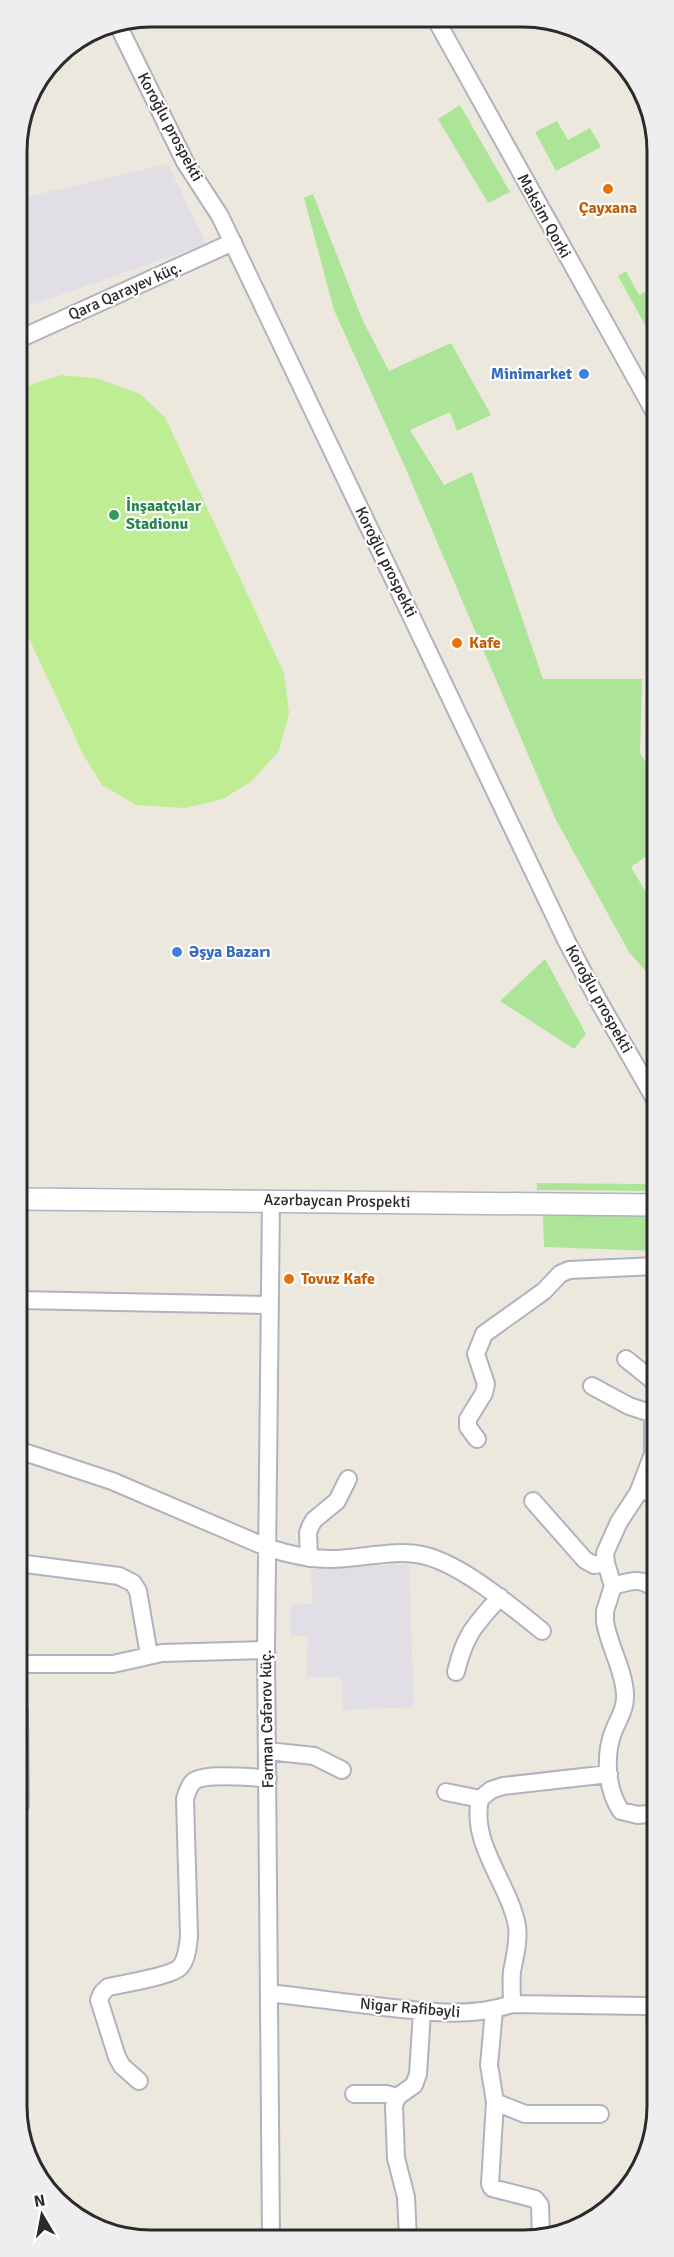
<svg xmlns="http://www.w3.org/2000/svg" width="674" height="2257" viewBox="0 0 674 2257" font-family="Signika,sans-serif">
<style>
.industrial{fill:#e1dee6}
.green{fill:#ace598}
.pitch{fill:#bfed94}
.lines{fill:none;stroke-linecap:round;stroke-linejoin:round}
.minor-casing{stroke:#b1b2bf;stroke-width:20}
.tertiary-casing{stroke:#b1b2bf;stroke-width:24}
.minor{stroke:#fff;stroke-width:16}
.tertiary{stroke:#fff;stroke-width:21}
.food-dot{fill:#e8710a;stroke:#fff;stroke-width:2}
.shop-dot{fill:#3f7fe0;stroke:#fff;stroke-width:2}
.leisure-dot{fill:#2e9e5b;stroke:#fff;stroke-width:2}
.labels{text-anchor:middle;dominant-baseline:central;stroke-width:4.5;stroke-linejoin:round;paint-order:stroke}
.street-label{font-size:16px;fill:#2b2b2b;stroke:#fff}
.food-label{font-size:16px;font-weight:bold;fill:#c56008;stroke:#fff;text-anchor:start}
.shop-label{font-size:16px;font-weight:bold;fill:#366cbe;stroke:#fff;text-anchor:end}
.leisure-label{font-size:16px;font-weight:bold;fill:#27864d;stroke:#fff;text-anchor:start}
.rim{fill:none;stroke:#2b2b2b;stroke-width:3}
</style>
<rect width="100%" height="100%" fill="#ede8dd"/>
<path class="industrial" d="M168,164L206,244L17,310V199Z
M409,1564L414,1707L343,1710L342,1677H306L308,1636H290V1605L312,1604L311,1569Z"/>
<path class="green" d="M460,105L510,192L488,203L438,119Z
M557,121L568,140L590,128L601,147L556,171L535,132Z
M313,194L362,319L389,371L451,343L491,415L457,431L450,412L410,430L444,485L472,472L543,679H642L640,753L656,779V849L631,867L653,904L656,903V983L629,952L556,820L405,467L334,310L304,198Z
M626,271L639,295L655,286V303L649,307L655,316V343L618,276Z
M545,959L586,1034L574,1049L500,1001Z
M656,1177V1191L537,1190V1183L644,1184Z
M543,1214L649,1215L656,1217V1251L544,1247Z"/>
<path class="pitch" d="M61,375L99,379L140,394L165,417L284,673L289,713L279,751L252,781L223,799L185,808L136,805L102,785L84,756L17,613V392L30,385Z"/>
<g class="lines">
<g class="minor-casing">
<path id="minor" d="M435,18L655,413
M117,23L185,162L220,216L567,942L598,1000L656,1101
M17,340L233,242
M271,1200L266,1650L271,2238
M18,1300L269,1305
M626,1359L656,1383
M592,1386L629,1406L653,1414
M656,1401L653,1414V1454L638,1493L619,1522L605,1553L606,1563L613,1586C631,1581 642,1576 657,1591
M477,1439L468,1427V1419L484,1393L486,1384L476,1354L484,1334L544,1291L560,1274L569,1270L656,1266
M18,1450L112,1481L266,1547C287,1554 308,1559 330,1559C361,1559 396,1548 426,1556C464,1566 512,1607 542,1631
M642,1485L657,1500
M533,1501L585,1560L594,1565L606,1563
M309,1558L308,1533L310,1527L314,1520L337,1501L348,1479
M18,1563L119,1576L133,1583L138,1591L149,1655
M613,1586L605,1611V1622C609,1646 624,1670 625,1694C626,1708 619,1718 614,1730C604,1754 606,1789 621,1811L638,1815L657,1813
M18,1664H113L162,1653L266,1650
M456,1672C465,1634 475,1625 500,1597
M19,1710L20,1805
M268,1751L314,1756L342,1770
M446,1792L480,1799
M269,1993C305,1997 340,2002 375,2006C421,2011 468,2019 512,2004L645,2006H651L657,2001
M655,2003L656,2036
M512,2004C512,1993 511,1982 512,1971C515,1956 519,1941 517,1926C509,1883 470,1844 480,1799L491,1790L503,1786L609,1774
M494,2010L489,2065L495,2102L490,2184L492,2188L535,2199L540,2205L541,2238
M139,2081L122,2066L117,2057L99,2000L102,1993L108,1987C123,1984 170,1976 179,1968C187,1961 188,1946 189,1936L185,1799C187,1793 188,1787 193,1782C204,1772 252,1778 268,1778
M354,2094H386L397,2097
M495,2102L525,2114H600
M408,2238L406,2197L396,2158L394,2106L397,2097L414,2085L418,2074L422,2012"/>
</g>
<g class="tertiary-casing">
<path id="tertiary" d="M18,1199L656,1205"/>
</g>
<use href="#minor" class="minor"/>
<use href="#tertiary" class="tertiary"/>
</g>
<g class="food-dot">
<circle cx="608" cy="189" r="6"/>
<circle cx="457" cy="643" r="6"/>
<circle cx="289" cy="1279" r="6"/>
</g>
<g class="shop-dot">
<circle cx="584" cy="374" r="6"/>
<circle cx="177" cy="952" r="6"/>
</g>
<circle class="leisure-dot" cx="114" cy="515" r="6"/>
<g class="labels">
<g class="street-label">
<text transform="translate(170 127) rotate(62)">Koroğlu prospekti</text>
<text transform="translate(544 216) rotate(61)">Maksim Qorki</text>
<text transform="translate(125 291) rotate(-24)">Qara Qarayev küç.</text>
<text transform="translate(386 562) rotate(64)">Koroğlu prospekti</text>
<text transform="translate(599 999) rotate(61)">Koroğlu prospekti</text>
<text transform="translate(337 1201) rotate(1)">Azərbaycan Prospekti</text>
<text transform="translate(267 1719) rotate(-91)">Fərman Cəfərov küç.</text>
<text transform="translate(410 2008) rotate(5)">Nigar Rəfibəyli</text>
</g>
<g class="food-label">
<text x="608" y="208" text-anchor="middle">Çayxana</text>
<text x="469" y="643">Kafe</text>
<text x="301" y="1279">Tovuz Kafe</text>
</g>
<g class="shop-label">
<text x="572" y="374">Minimarket</text>
<text x="189" y="952" text-anchor="start">Əşya Bazarı</text>
</g>
<g class="leisure-label">
<text x="126" y="506">İnşaatçılar<tspan x="126" dy="18">Stadionu</tspan></text>
</g>
</g>
<path d="M0 0H674V2257H0ZM151 27H523A124 124 0 0 1 647 151V2106A124 124 0 0 1 523 2230H151A124 124 0 0 1 27 2106V151A124 124 0 0 1 151 27Z" fill="#eee" fill-rule="evenodd"/>
<path class="rim" d="M151 27H523A124 124 0 0 1 647 151V2106A124 124 0 0 1 523 2230H151A124 124 0 0 1 27 2106V151A124 124 0 0 1 151 27Z"/>
<g transform="translate(42 2215) rotate(350)" stroke="#ffffff" stroke-width="4.5" paint-order="stroke">
<path d="M0-4.5L10 22L0 15L-10 22Z" fill="#2b2b2b"/>
<text y="-9" font-size="16" font-weight="bold" text-anchor="middle" fill="#2b2b2b">N</text>
</g>
</svg>
